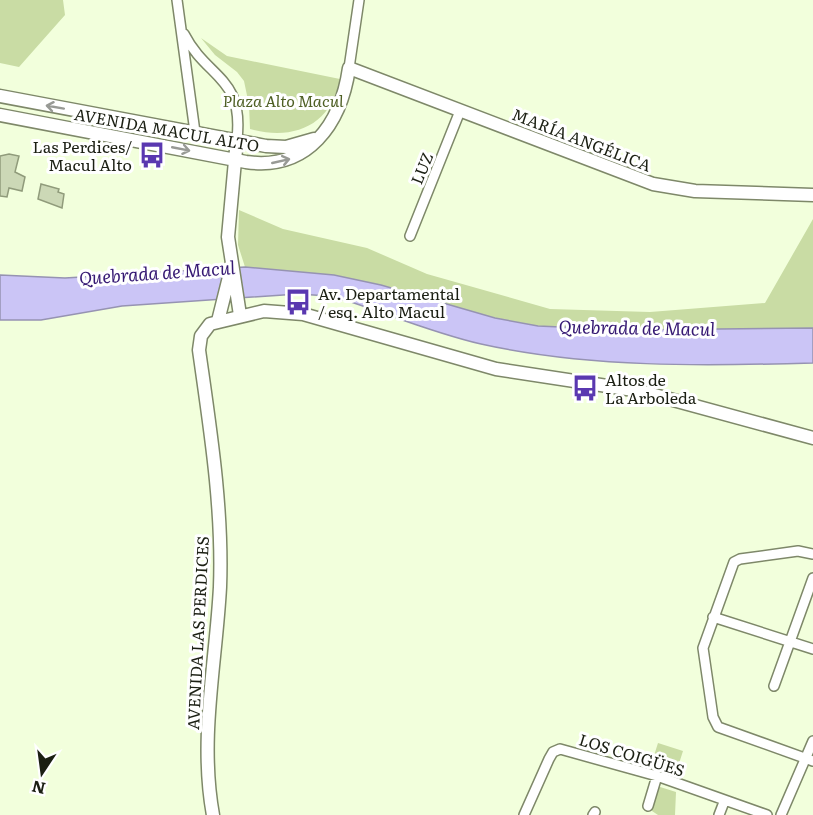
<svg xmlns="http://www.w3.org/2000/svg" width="813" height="815" viewBox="0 0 813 815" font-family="Literata,serif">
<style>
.green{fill:#c9dca4}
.water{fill:#cbc5f6;stroke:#9693b2;stroke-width:1.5}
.building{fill:#ccd8b6;stroke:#909b7b;stroke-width:1.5}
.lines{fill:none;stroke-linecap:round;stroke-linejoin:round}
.minor-casing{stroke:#7e8869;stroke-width:12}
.tertiary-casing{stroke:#7e8869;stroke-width:15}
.minor{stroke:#fff;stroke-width:9}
.tertiary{stroke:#fff;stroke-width:12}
.oneway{stroke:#989a95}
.labels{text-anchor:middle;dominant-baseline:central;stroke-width:6;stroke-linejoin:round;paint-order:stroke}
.park-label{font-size:16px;font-style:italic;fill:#4e5f24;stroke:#fff}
.street-label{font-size:16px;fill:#1b1f13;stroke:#fff}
.poi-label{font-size:16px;fill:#1b1f13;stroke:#fff;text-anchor:start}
.water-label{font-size:18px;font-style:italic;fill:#361973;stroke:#fff}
</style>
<rect width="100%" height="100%" fill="#f2ffdc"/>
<path class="green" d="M0,0H63L65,15L19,67L0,63Z
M201,38L227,56L340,79C331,126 293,141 250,129L249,105L244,81L237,72L215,55Z
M239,210L283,229L367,248L427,274L550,309L650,312L765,303L813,219V328L628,330L538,326L495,318L381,285L334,275L245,267L238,245Z
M658,743L683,751L675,776L650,768Z
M657,786L676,792L675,815H658L652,811Z"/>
<path class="water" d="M245,267L334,275L381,285L495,318L538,326L628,330L813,328V363C703,366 589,368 481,344C437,334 393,316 351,302L329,296L298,294L122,306L41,320H0V275L65,278Z"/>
<path class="building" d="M9,154L19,156L15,172L25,177L22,191L9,188L7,197L0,196V156Z
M41,184L59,189L58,192L64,194L62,208L38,199Z"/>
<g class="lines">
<g class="minor-casing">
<path id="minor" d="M177,0L195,132
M184,34C207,79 244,76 237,139
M349,68L359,0
M410,236L460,111
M813,554L798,551L740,559L734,562L703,648L713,717L718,727L813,761
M713,617L813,649
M774,686L813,578
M648,806L657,776
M524,815L549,759L553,752L560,749L657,776L767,815
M593,815L595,812
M719,815L724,802
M781,815L813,741"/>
</g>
<g class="tertiary-casing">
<path id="tertiary" d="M0,96L266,146L286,147L314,139
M0,115L246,162C308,171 341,124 349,68L653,184L695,191L813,195
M237,139L228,237L240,315
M218,321L230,273
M213,815C199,739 216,663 220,587C223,508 210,428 199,350L201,336L210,324L264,311L303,314L496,369L640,391L813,438"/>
</g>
<use href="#minor" class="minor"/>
<use href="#tertiary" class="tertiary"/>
</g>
<defs><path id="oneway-shaft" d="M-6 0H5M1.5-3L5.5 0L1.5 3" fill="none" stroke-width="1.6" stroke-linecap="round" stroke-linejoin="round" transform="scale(1.5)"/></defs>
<g class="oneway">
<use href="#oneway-shaft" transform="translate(55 107) rotate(-170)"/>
<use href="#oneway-shaft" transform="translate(181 149) rotate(11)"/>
<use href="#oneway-shaft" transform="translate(281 161) rotate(-13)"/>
</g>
<defs>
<g id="bus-bare" transform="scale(2.07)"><path d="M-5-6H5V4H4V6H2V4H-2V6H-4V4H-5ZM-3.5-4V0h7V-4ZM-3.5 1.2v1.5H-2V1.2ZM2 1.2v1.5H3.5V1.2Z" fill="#5a38b0" stroke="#fff" stroke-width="2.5" paint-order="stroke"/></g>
</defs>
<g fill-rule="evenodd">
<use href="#bus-bare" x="152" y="155"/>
<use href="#bus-bare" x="298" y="302"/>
<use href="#bus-bare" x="585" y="388"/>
</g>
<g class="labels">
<g class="park-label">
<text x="283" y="100">Plaza Alto Macul</text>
</g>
<g class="street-label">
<text transform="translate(167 129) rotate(10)">AVENIDA MACUL ALTO</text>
<text transform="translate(582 139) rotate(21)">MARÍA ANGÉLICA</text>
<text transform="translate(421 168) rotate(-68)">LUZ</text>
<text transform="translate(197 633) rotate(-87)">AVENIDA LAS PERDICES</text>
<text transform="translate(632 754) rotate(17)">LOS COIGÜES</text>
</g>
<g class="poi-label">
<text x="132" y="146" text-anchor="end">Las Perdices/<tspan x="132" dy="18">Macul Alto</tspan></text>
<text x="318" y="293">Av. Departamental<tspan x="318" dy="18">/ esq. Alto Macul</tspan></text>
<text x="605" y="379">Altos de<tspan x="605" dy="18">La Arboleda</tspan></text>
</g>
<g class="water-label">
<text transform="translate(157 272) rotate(-4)">Quebrada de Macul</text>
<text transform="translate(637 327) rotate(1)">Quebrada de Macul</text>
</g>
</g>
<g transform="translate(42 773) rotate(193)" stroke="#ffffff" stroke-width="4.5" paint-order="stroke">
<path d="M0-4.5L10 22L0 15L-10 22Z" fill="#1b1f13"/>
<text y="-9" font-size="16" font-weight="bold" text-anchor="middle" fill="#1b1f13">N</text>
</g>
</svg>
